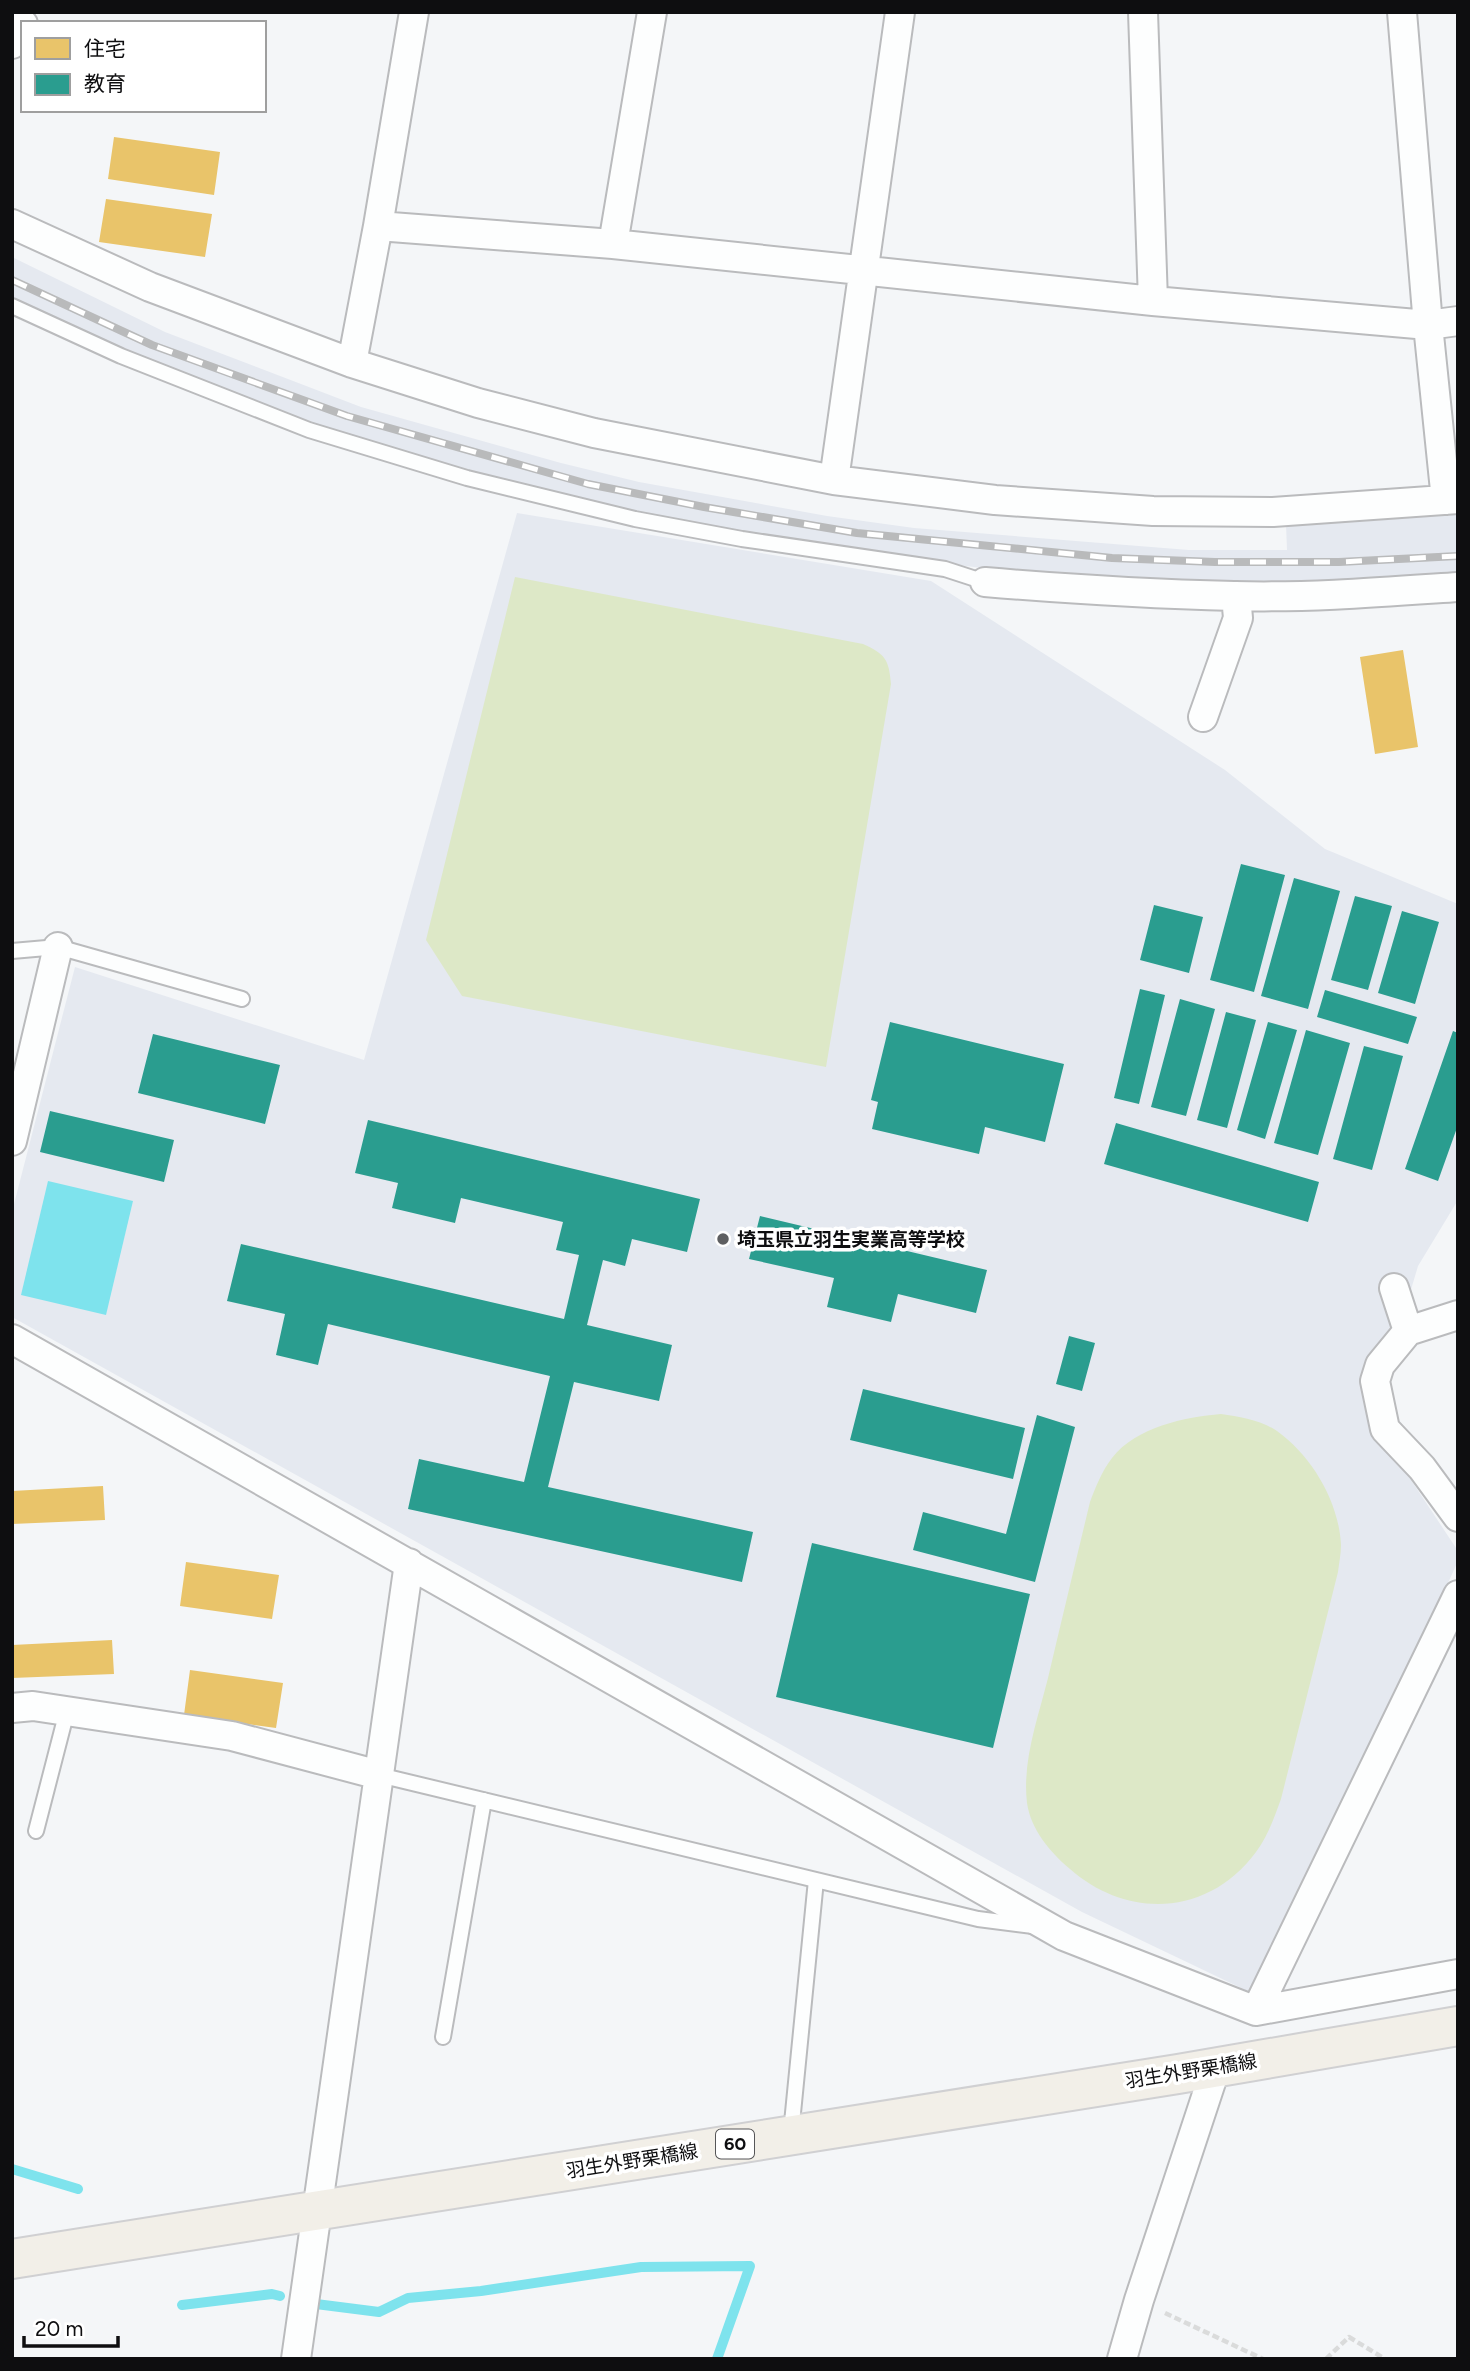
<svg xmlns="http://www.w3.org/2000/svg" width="1470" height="2371" viewBox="0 0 1470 2371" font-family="Figtree,'Noto Sans JP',sans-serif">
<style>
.built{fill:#e5e9f0}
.green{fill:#dde8c7}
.water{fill:#7ee3ed}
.homes{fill:#e9c46a}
.schools{fill:#2a9d8f}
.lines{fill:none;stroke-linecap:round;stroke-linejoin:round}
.stream{stroke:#7ee3ed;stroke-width:10}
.service-casing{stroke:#babbbd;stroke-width:18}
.minor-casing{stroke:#babbbd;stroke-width:32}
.primary-casing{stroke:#d0d0d2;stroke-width:42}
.path{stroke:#dadbdb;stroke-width:4.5;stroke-dasharray:7 3.5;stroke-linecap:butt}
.service{stroke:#fdfefe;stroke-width:14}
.minor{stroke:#fdfefe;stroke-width:28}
.primary{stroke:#f2efe8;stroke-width:38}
.rail-casing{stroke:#b9babb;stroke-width:8}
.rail{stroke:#fff;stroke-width:5;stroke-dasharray:16;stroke-linecap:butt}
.poi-dot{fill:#5e5f61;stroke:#fff;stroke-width:2.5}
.labels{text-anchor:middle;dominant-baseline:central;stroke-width:7;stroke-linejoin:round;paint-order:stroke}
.shield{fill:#fff;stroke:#565658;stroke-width:2}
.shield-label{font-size:18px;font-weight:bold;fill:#0e0e10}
.poi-label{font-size:19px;font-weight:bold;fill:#0e0e10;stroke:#fff;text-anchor:start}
.street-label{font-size:19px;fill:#0e0e10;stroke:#fff}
</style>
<rect width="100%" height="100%" fill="#f4f6f8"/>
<path class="built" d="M12,257L165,332L361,407L561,463L639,482L827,516L914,528L1189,550H1287L1286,524L1356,522L1458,514V573L1296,583L1160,581L1021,573L878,555L622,512L414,458L349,437L171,371L12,300Z
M517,513L931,581L1225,770L1325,849L1458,904V1200L1418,1266L1372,1421L1458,1551V1561L1260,1997L1082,1912L12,1317V1212L75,967L364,1060Z"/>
<path class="green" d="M515,577L863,644C885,654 889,659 891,684L826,1067L462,996L426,940Z
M1221,1414C1240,1417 1261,1420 1277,1431C1312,1456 1339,1502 1341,1545C1341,1554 1339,1563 1338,1572L1281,1799C1274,1818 1268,1836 1256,1852C1209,1916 1128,1920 1070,1869C1050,1852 1031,1830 1027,1803C1022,1761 1038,1718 1048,1678C1062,1619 1076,1560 1090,1502C1096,1486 1102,1471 1112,1458C1136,1427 1185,1417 1221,1414Z"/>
<path class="water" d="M48,1181L133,1201L106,1315L21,1295Z"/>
<path class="homes" d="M114,137L220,152L214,195L108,179Z
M106,199L212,214L205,257L99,242Z
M1403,650L1418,747L1375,754L1360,657Z
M103,1486L105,1520L12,1524V1491Z
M186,1562L279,1575L272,1619L180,1606Z
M112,1640L114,1674L12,1678V1645Z
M190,1670L283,1683L276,1728L184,1715Z"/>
<path class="schools" d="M1241,864L1285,875L1254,992L1210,980Z
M1294,878L1340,891L1308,1009L1261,996Z
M1355,896L1392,906L1368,990L1331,980Z
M1154,905L1203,917L1189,973L1140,960Z
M1402,911L1439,922L1415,1004L1378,993Z
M1140,989L1165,995L1139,1104L1114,1098Z
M1325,990L1417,1017L1408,1044L1317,1017Z
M1180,999L1215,1009L1186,1116L1151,1107Z
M1226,1012L1256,1020L1227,1128L1197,1120Z
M890,1022L1064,1064L1045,1142L985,1127L979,1154L872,1129L878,1102L871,1100Z
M1268,1022L1297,1030L1265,1139L1237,1130Z
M1306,1030L1350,1043L1318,1155L1274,1143Z
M1453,1031L1458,1033V1125L1438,1181L1405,1169Z
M153,1034L280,1065L265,1124L138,1093Z
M1364,1046L1403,1056L1372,1170L1333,1159Z
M50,1111L174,1140L164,1182L40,1152Z
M368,1120L700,1199L687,1252L632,1239L625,1266L603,1260L587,1325L672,1345L659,1401L574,1382L548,1487L753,1532L742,1582L408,1509L419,1459L524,1482L550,1376L328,1324L318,1365L276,1355L285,1314L227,1301L241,1244L564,1319L579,1255L556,1250L563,1222L461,1198L455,1223L392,1208L398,1183L355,1173Z
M1116,1123L1319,1182L1308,1222L1104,1164Z
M760,1216L987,1270L976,1313L898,1294L891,1322L827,1307L834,1278L749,1259Z
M1069,1336L1095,1343L1082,1391L1056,1384Z
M863,1389L1025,1428L1013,1479L850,1440Z
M1037,1415L1075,1427L1035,1582L913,1550L923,1512L1006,1534Z
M812,1543L1030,1594L993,1748L776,1697Z"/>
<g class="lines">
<path class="stream" d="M12,2169L78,2189
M316,2304L379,2312L408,2298L481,2291L641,2267L750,2266L717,2359
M182,2305L272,2294L280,2296"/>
<g class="service-casing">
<path id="service" d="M12,306L121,356L309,430L467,478L635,519L742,539L945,569L985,582
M12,951L58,947L242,999
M379,1775L978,1919L1033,1926
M36,1831L67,1711
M443,2037L484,1800
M791,2133L816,1880"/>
</g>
<g class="minor-casing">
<path id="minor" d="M1143,12L1153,301
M1402,12L1428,325L1446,500
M12,44L23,24
M12,224L150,287L352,363L478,403L594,433L834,480L995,500L1153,511L1273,512L1458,499
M378,226L613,244L1153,301L1428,325L1458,321
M613,244L652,12
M352,363L378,226L414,12
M834,480L900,12
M985,582C1068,589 1151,594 1234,596C1309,598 1384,592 1458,587
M1203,717L1238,618L1236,596
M12,1141L58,947
M1394,1288L1408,1331L1458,1315
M1408,1331L1380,1365L1375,1381L1385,1429L1422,1468L1458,1517
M12,1339L1064,1936L1256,2011L1458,1974
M12,1708L33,1706L232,1736L379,1775
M1256,2011L1458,1595
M296,2359L409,1563
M1122,2359L1139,2300L1216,2067"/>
</g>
<g class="primary-casing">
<path id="primary" d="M12,2259L1178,2074L1458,2026"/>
</g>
<path class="path" d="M1165,2313L1263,2359
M1326,2359L1349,2337L1385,2359"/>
<use href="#service" class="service"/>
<use href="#minor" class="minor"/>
<use href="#primary" class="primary"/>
<g class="rail-casing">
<path id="rail" d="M12,280L152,345L347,416L588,484L704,507L857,533L1112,558L1215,562H1339L1458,556"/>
</g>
<use href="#rail" class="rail"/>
</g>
<circle class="poi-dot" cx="723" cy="1239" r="7"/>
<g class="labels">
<rect class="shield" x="716" y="2129.5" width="38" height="29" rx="5"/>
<g class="shield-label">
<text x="735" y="2144">60</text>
</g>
<g class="poi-label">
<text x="737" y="1239">埼玉県立羽生実業高等学校</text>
</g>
<g class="street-label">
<text transform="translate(1191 2071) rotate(-9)">羽生外野栗橋線</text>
<text transform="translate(632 2161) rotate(-9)">羽生外野栗橋線</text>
</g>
</g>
<rect width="1470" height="2371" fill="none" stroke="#0e0e10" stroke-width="28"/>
<rect x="21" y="21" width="245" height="91" fill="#ffffff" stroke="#9f9f9f" stroke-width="2"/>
<rect x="35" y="38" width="35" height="21" fill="#e9c46a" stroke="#9f9f9f" stroke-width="2"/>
<text x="84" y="56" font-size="21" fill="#0e0e10">住宅</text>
<rect x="35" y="74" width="35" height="21" fill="#2a9d8f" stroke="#9f9f9f" stroke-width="2"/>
<text x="84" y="91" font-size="21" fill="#0e0e10">教育</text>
<path d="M24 2336v10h94v-10" fill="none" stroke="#0e0e10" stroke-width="3.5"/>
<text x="35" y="2336" font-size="21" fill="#0e0e10" stroke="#ffffff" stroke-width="5" paint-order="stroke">20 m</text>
</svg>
